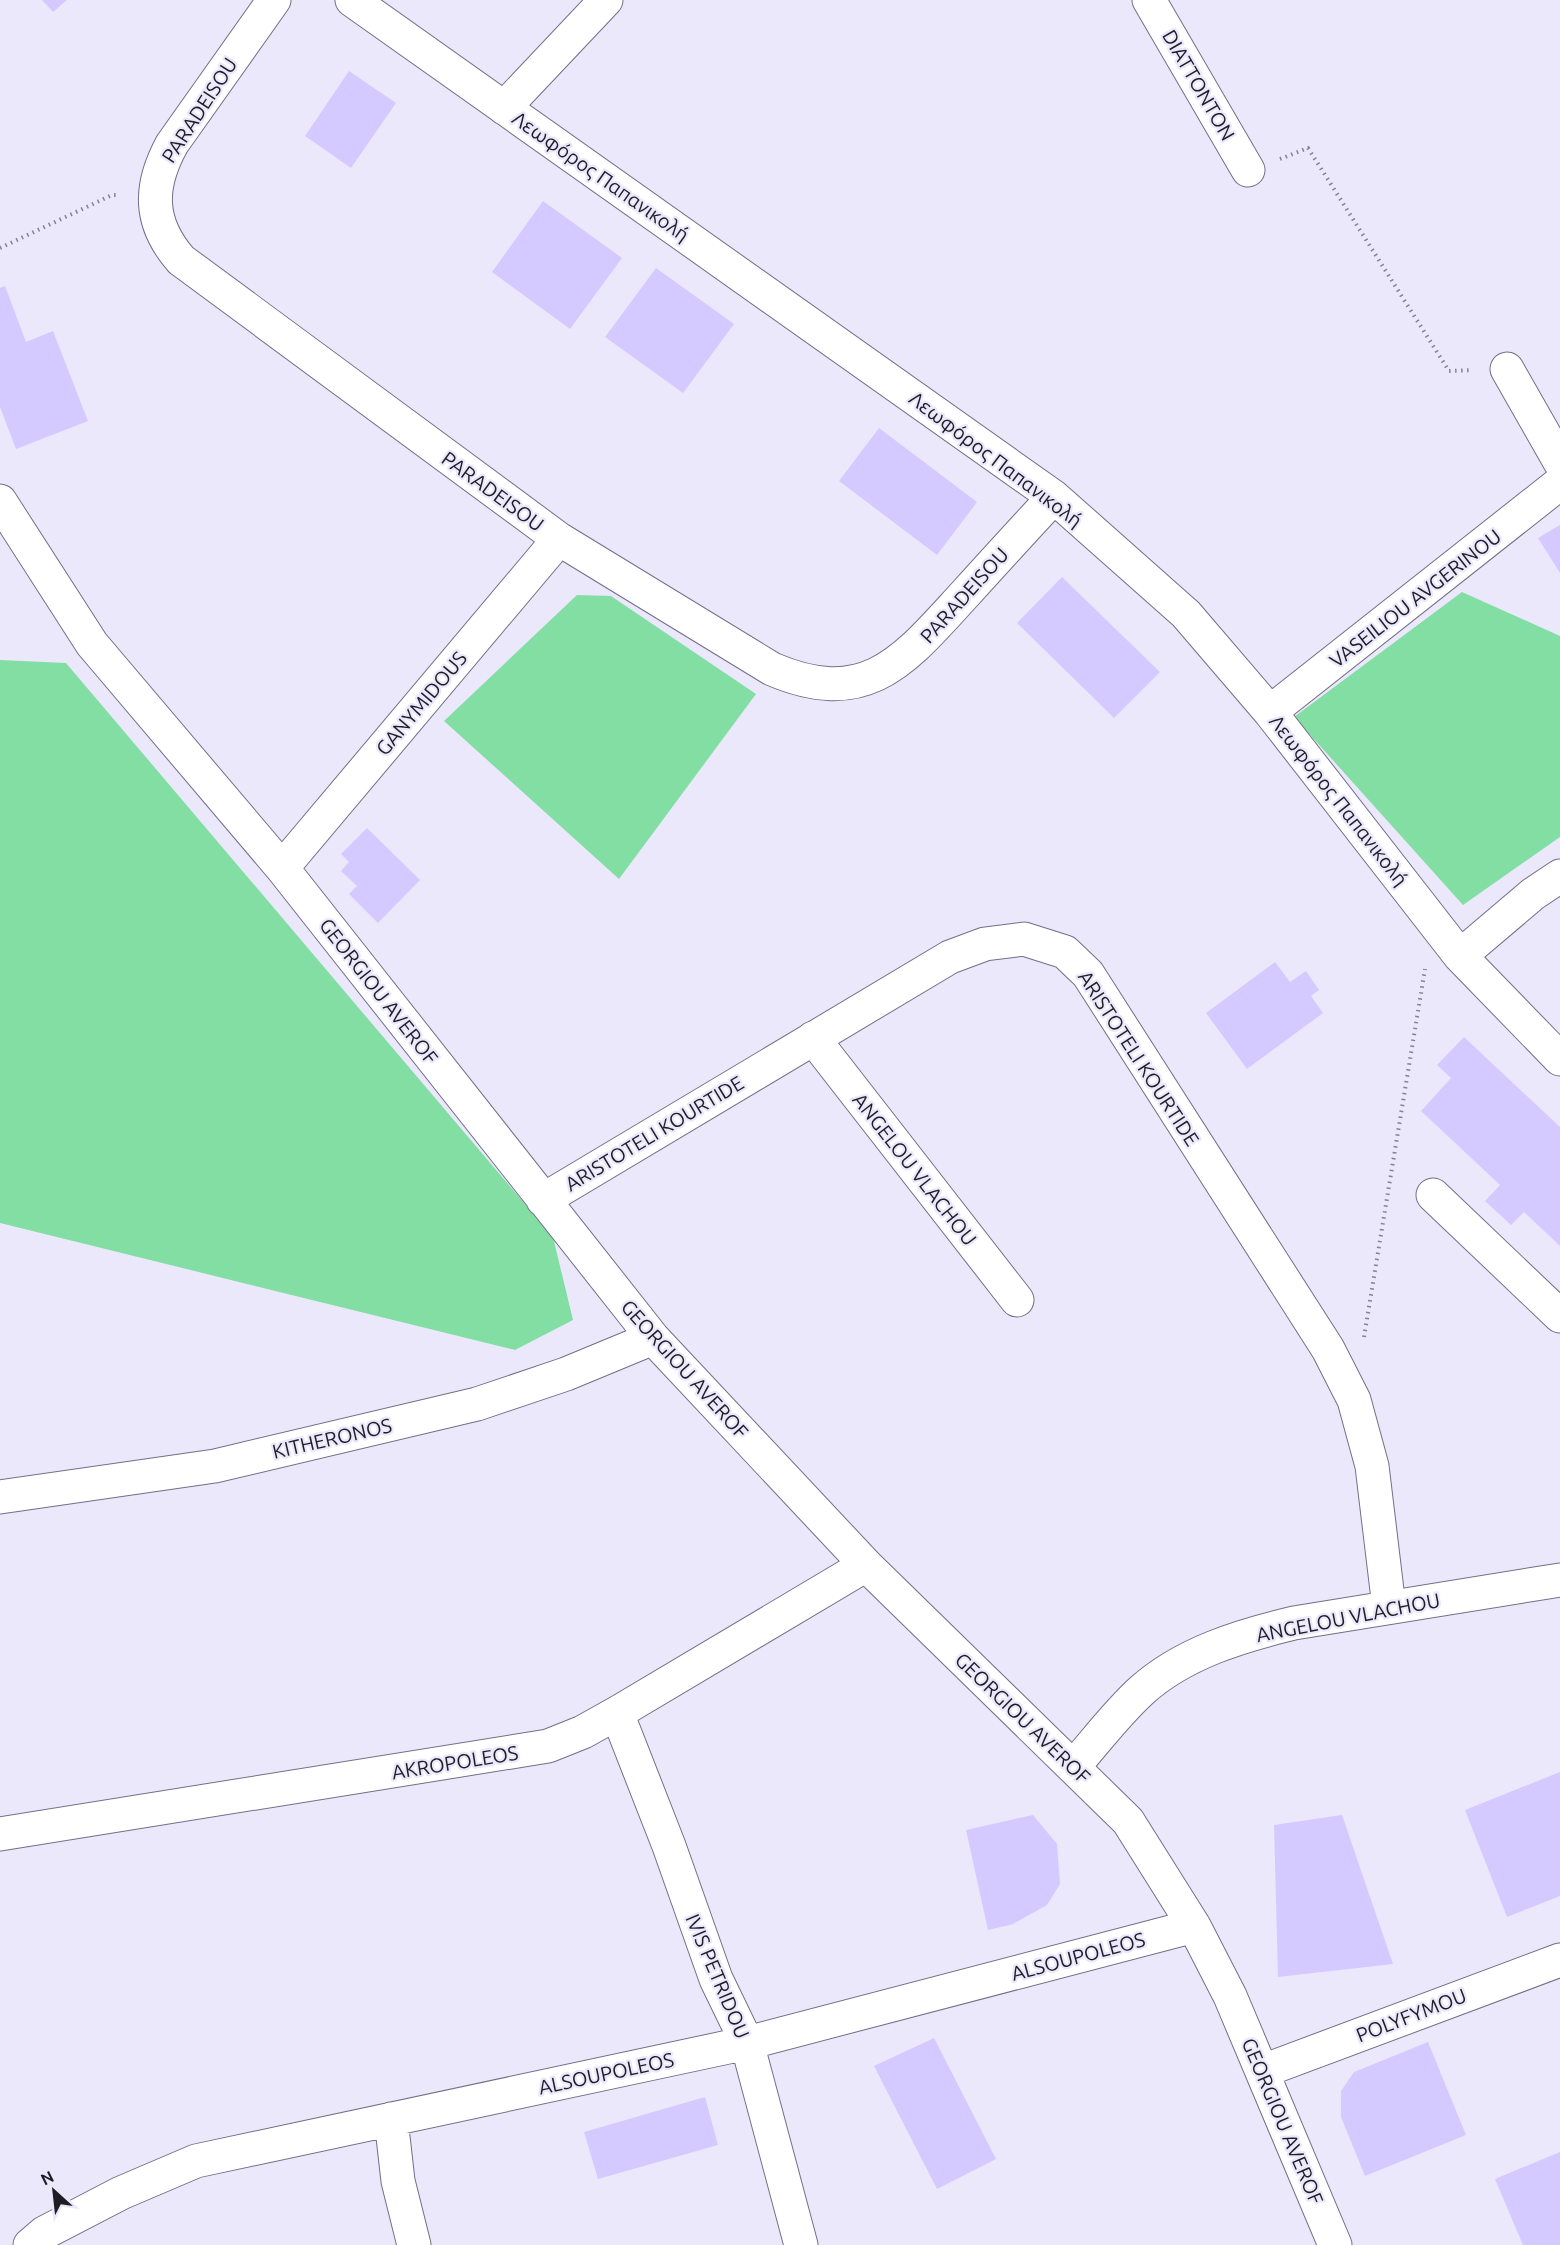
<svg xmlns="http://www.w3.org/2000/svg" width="1560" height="2245" viewBox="0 0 1560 2245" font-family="Ubuntu,sans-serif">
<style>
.green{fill:#83dea4}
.building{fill:#d5caff}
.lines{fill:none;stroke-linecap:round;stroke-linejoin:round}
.minor-casing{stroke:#736f85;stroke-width:35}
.path{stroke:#858291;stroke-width:4;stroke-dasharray:1.5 4.5;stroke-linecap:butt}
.minor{stroke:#fff;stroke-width:33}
.labels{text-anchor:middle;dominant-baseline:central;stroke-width:4.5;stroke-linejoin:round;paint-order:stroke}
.street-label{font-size:20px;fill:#1e1c25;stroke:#ebe8fc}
</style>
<rect width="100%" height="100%" fill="#ebe8fc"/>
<path class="green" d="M1462,592L1560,636V837L1463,905L1294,717Z
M577,595L611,596L756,694L619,879L444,721Z
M0,660L66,663L553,1237L573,1320L515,1350L0,1223Z"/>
<path class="building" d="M42,0H67L53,12Z
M349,71L396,103L351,168L305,136Z
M543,201L622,258L570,329L492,272Z
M656,268L734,324L683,393L605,337Z
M5,286L26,342L53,331L88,421L16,449L0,407V288Z
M879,428L977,502L937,555L839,481Z
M1560,525V573L1538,538Z
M1062,577L1160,672L1114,718L1017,623Z
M367,828L420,880L378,923L349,894L357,886L341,871L349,862L341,854Z
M1275,962L1290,982L1306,971L1319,990L1311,996L1323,1013L1247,1069L1206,1013Z
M1464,1037L1560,1127V1246L1524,1212L1511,1225L1485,1201L1500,1185L1421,1111L1451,1078L1437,1065Z
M1560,1772V1896L1507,1917L1465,1810Z
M1033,1815L1057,1844L1060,1884L1047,1905L1013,1924L988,1930L966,1830Z
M1342,1815L1393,1964L1278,1977L1274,1825Z
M934,2038L996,2159L937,2189L874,2066Z
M1428,2042L1466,2135L1365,2176L1341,2117V2091L1354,2072Z
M705,2097L718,2145L598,2179L584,2132Z
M1560,2152V2245H1523L1495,2179Z"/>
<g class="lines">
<g class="minor-casing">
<path id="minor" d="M274,0L172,144C149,186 148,222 181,260L559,539L772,669C868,710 905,659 965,594C994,562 1024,529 1054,497
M352,0L1054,497L1186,614L1270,712L1460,956L1560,1059
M1149,0L1248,170
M504,108L606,0
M1507,369L1560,462
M0,501L92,644L282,868L653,1338L866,1565L1128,1821L1194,1926L1230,1996L1335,2245
M1270,712L1560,483
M282,868L559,539
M1460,956L1533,894L1560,876
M813,1038L1017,1300
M1433,1195L1560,1316
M543,1200L950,957L985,944L1024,939L1065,952L1088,974L1328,1349L1354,1400L1372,1466L1389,1607
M0,1497L215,1466L477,1404L566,1374L653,1338
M617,1713L669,1846L716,1979L747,2043L801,2245
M1074,1766C1096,1741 1116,1714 1141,1691C1183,1653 1240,1636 1294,1623L1560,1580
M0,1834L548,1746L583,1732L617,1713L866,1565
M1263,2071L1560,1960
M391,2119L398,2181L414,2245
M30,2245L44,2233L121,2193L196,2161L747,2043L1194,1926"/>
</g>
<path class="path" d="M1280,159L1308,148L1449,371L1472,370
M0,248L112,195H119
M1364,1337L1425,969"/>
<use href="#minor" class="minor"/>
</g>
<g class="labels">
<g class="street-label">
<text transform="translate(1199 85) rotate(60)">DIATTONTON</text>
<text transform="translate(199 110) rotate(-57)">PARADEISOU</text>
<text transform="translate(601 176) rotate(35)">Λεωφόρος Παπανικολή</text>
<text transform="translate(996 459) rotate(37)">Λεωφόρος Παπανικολή</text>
<text transform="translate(493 491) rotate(36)">PARADEISOU</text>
<text transform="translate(964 595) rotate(-48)">PARADEISOU</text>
<text transform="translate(1415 598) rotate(-38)">VASEILIOU AVGERINOU</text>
<text transform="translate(421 703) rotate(-50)">GANYMIDOUS</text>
<text transform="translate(1339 800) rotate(52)">Λεωφόρος Παπανικολή</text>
<text transform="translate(379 991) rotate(52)">GEORGIOU AVEROF</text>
<text transform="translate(1139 1058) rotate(57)">ARISTOTELI KOURTIDE</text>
<text transform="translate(654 1133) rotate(-31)">ARISTOTELI KOURTIDE</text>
<text transform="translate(915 1169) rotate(52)">ANGELOU VLACHOU</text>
<text transform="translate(685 1369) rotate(48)">GEORGIOU AVEROF</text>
<text transform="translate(332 1438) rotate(-13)">KITHERONOS</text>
<text transform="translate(1348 1617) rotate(-11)">ANGELOU VLACHOU</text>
<text transform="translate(1023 1718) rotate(44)">GEORGIOU AVEROF</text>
<text transform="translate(455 1762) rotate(-9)">AKROPOLEOS</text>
<text transform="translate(1078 1956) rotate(-15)">ALSOUPOLEOS</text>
<text transform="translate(718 1976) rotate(67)">IVIS PETRIDOU</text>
<text transform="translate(1411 2015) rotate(-21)">POLYFYMOU</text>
<text transform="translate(606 2073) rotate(-12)">ALSOUPOLEOS</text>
<text transform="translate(1283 2121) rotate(67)">GEORGIOU AVEROF</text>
</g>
</g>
<g transform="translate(54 2191) rotate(333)" stroke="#ebe8fc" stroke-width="4.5" paint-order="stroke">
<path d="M0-4.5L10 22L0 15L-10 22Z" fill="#1e1c25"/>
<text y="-9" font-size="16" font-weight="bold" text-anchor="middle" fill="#1e1c25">N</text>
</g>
</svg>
